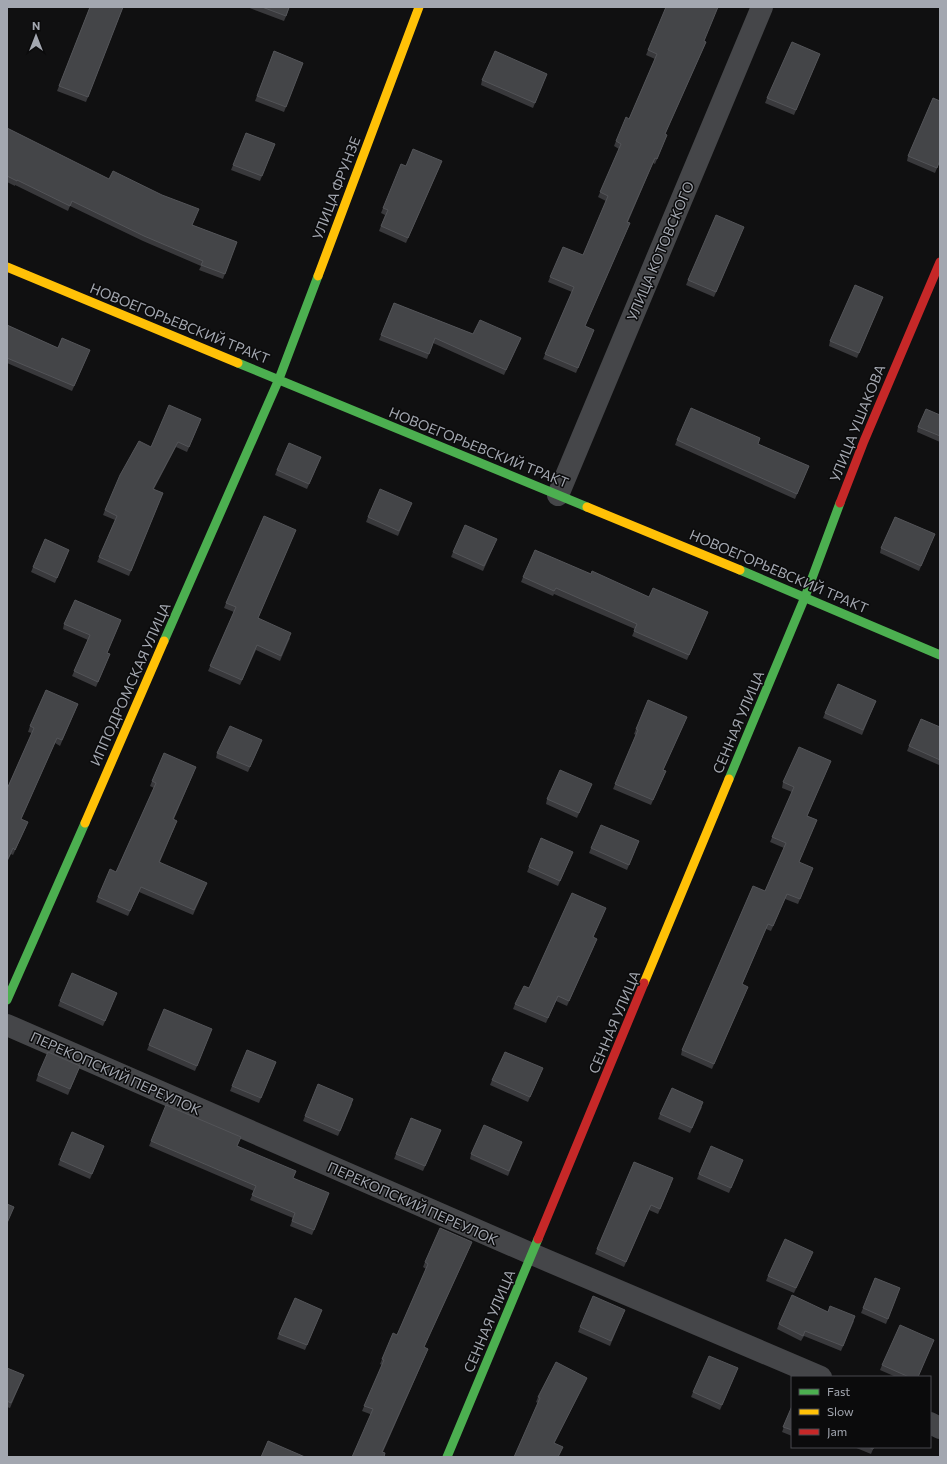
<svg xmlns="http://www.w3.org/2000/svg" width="947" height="1464" viewBox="0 0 947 1464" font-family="Commissioner,sans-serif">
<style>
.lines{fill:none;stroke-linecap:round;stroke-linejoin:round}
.street{stroke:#454649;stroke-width:22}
.fast{stroke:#4caf50;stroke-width:9}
.slow{stroke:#ffc107;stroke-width:9}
.jam{stroke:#c62828;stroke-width:9}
.wall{fill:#39393c}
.shaded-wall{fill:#242425}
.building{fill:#444548;stroke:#535458}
.labels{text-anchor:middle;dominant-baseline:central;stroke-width:3;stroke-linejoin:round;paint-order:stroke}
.street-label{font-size:14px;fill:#a3a7b0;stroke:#0b0b0c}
</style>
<rect width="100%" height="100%" fill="#101011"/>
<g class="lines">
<path class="street" d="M558,495L762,7
M7,1025L532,1254L821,1377
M930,1423L940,1428"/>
<path class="fast" d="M238,363L587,507
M740,570L940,655
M164,641L279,379L318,276
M729,779L805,597L840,503
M7,1000L85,823
M447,1457L538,1239"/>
<path class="slow" d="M7,267L238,363
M318,276L419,7
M587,507L740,570
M85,823L164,641
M644,983L729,779"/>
<path class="jam" d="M840,503L864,441L940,262
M538,1239L644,983"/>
</g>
<path class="wall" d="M90,7H123L86,102L57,91Z
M247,7H290L284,21Z
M704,41L706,42L704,47L665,134V140L655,164L653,163L628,222L630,223L628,228L585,326L592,335L576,373L543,359L572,292L548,282L550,277L583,255L606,201L598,197L619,149L614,146L616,141L629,119L655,59L646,55L648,50Z
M274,51L303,63L284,112L255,101Z
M820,54L794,115L765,103L767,98Z
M547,74L533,108L481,85L482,80Z
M940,101V161L935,173L907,161L908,156Z
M7,128L192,225L237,242L223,279L199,270L201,266L143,241L70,206L68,211L15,185V186L7,182Z
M246,133L275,144L260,181L231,170Z
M440,166L406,243L379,231L385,215L381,213L383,208Z
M742,232L714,297L686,285L688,280Z
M883,297L857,358L829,346L830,341Z
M394,303L473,334L521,338L504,375L433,343L427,359L379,340Z
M7,325L58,348L88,355L72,391L7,363Z
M940,415V442L917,432L918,427Z
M199,424L187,452L176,447L154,489L161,498L129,576L97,562L115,520L103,515L105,510L151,447Z
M677,440L758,444L809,466L795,499L675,445Z
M321,457L307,489L275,475L277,470Z
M410,508L398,536L366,522L368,517Z
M296,530L258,618L290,638L280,661L256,650L240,685L208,671L234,612L224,608L226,603Z
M935,534L919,571L880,553L881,548Z
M495,544L483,571L451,557L453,552Z
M69,550L55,583L31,572L33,567Z
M591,574L649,597L706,617L687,660L632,636L635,629L554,594L553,596L521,582L523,577Z
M64,624L119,625L107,653L110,654L108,659L96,687L72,676L88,640L63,629Z
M876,701L862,735L823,718L825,713Z
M76,709L60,746L55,743L21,819L26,827L13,855L11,854L7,862V789L32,733L28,732L30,726Z
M685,722L663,770L666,771L651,805L613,789L636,735L634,734L636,729Z
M940,727V763L939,765L907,751L909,746Z
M260,745L248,772L216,758L217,753Z
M829,766L807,816L817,820L799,862L813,868L798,904L785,899L771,931L766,929L742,985L746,992L712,1069L681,1055L682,1050L765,891L784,848L770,842L792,792L782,788L783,782Z
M194,772L174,819L175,826L160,862L205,888L193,915L139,892L128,916L96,902L98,897L116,872L154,788L150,786L152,781Z
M592,784L577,818L546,804L547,799Z
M639,841L627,870L589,853L591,848Z
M573,852L558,886L527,872L529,867Z
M606,908L593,937L595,944L567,1006L556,1001L546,1023L513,1009L515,1004L529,988Z
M117,993L103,1026L58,1006L60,1001Z
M210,1034L195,1071L147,1050L149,1045Z
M276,1062L259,1103L230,1091L232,1086Z
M78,1071L68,1095L36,1081L38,1075Z
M541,1073L528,1102L490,1085L492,1080Z
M352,1104L338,1136L303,1121L305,1116Z
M702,1107L690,1133L658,1119L660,1114Z
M441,1130L423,1171L394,1159L396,1154Z
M151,1141L238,1146L293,1178L327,1198L312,1235L290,1226L293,1218L250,1200L254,1191L149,1146Z
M520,1147L508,1176L470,1159L471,1154Z
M102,1151L90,1179L58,1165L60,1160Z
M741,1165L729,1193L697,1179L699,1174Z
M671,1184L658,1214L649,1210L624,1267L595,1254L597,1249Z
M470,1247L424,1347L428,1349L426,1354L383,1452L384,1457L370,1414L362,1411L382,1365L380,1364L382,1359L397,1335L426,1269L423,1267L425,1262Z
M811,1257L794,1293L766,1281L768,1276Z
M875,1278L900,1288L886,1324L861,1313Z
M322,1310L305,1350L277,1339L279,1334Z
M828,1312L854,1321L841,1351L804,1336L801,1341L777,1329L779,1324Z
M623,1315L610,1346L578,1332L580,1327Z
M934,1340L918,1377H896L880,1370L882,1365Z
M7,1368L22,1380L10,1408L7,1407Z
M738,1368L720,1410L691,1397L693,1392Z
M585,1383L538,1403L536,1402L538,1397Z
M792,1406V1436L782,1432Z
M854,1447H874L871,1454Z"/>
<path class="shaded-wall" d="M706,42L704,47L663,139L665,134Z
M630,223L628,228L583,331L585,326Z
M178,442L176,447L151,494L153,489Z
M57,738L55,743L19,824L21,819Z
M597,939L595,944L567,1006L569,1001Z
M748,987L746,992L712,1069L714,1064Z
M472,1242L470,1247L422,1352L424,1347Z
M813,1252L811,1257L794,1293L796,1288Z
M428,1349L426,1354L380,1457L382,1452Z
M587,1378L585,1383L552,1448L554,1443Z"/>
<path class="building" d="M90,7H123L88,97L59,86Z
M262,7H289L286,16Z
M666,7H718L704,41L706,42L665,134L667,135L657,159L655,158L627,222L630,223L585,326L594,330L578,368L545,354L574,287L550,277L563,247L583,255L608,196L600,192L621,144L616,141L626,117L629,119L657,54L648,50Z
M792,42L820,54L796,110L767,98Z
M274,51L303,63L286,107L257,96Z
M495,51L547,74L535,103L482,80Z
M933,98L940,101V160L937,168L908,156Z
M7,128L109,179L113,171L162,195L199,209L192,225L237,242L225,274L201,265L203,261L144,236L72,201L70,206L17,180V181L7,176Z
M246,133L275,144L262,176L233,165Z
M413,149L442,161L408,238L381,226L388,210L383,208L401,164L406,166Z
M716,215L744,227L716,292L688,280Z
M855,285L883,297L859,353L830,341Z
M394,303L473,334L480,320L521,338L506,370L435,338L429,354L381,335Z
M7,325L58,348L62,338L90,350L74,386L7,358Z
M169,405L201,419L189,447L178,442L153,489L163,493L131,571L99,557L117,516L105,510L120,475L139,441L151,447Z
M691,408L760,438L758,444L809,466L797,494L677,440Z
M926,409L940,415V436L918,427Z
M289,443L321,457L309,484L277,470Z
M380,489L412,503L399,531L368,517Z
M264,516L296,530L258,618L291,633L281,656L257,645L242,680L210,666L236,607L226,603Z
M895,517L935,534L921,566L881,548Z
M465,525L497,539L484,566L453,552Z
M45,539L69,550L57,578L33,567Z
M535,550L591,574L592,571L649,597L653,588L708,612L689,655L634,631L637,624L556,588L554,591L523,577Z
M75,600L121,620L107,653L110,654L98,682L74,671L90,635L64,624Z
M838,684L876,701L863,730L825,713Z
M46,690L78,704L62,740L57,738L21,819L28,822L15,850L13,848L7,861V789L34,728L30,726Z
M648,700L687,717L663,770L666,771L653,800L615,784L638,730L636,729Z
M921,719L940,727V760L909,746Z
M230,726L262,740L250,767L217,753Z
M799,747L831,761L807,816L817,820L799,862L813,868L800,899L787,894L773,926L768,924L742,984L748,987L714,1064L682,1050L753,886L765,891L786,843L772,837L794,787L783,782Z
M164,753L196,767L173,819L177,821L159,862L207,883L194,910L141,887L130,911L98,897L110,869L116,872L156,783L152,781Z
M560,770L592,784L579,813L547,799Z
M601,825L639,841L629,865L591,848Z
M541,838L573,852L560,881L529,867Z
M572,893L606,908L593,937L597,939L569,1001L558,996L548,1018L515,1004L524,986L529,988Z
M72,973L117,993L105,1021L60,1001Z
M164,1009L212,1029L197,1066L149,1045Z
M247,1050L276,1062L261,1098L232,1086Z
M48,1052L80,1066L70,1089L38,1075Z
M505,1052L543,1068L530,1097L492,1080Z
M318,1084L353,1099L340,1131L305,1116Z
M672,1088L703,1102L692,1128L660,1114Z
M166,1105L241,1137L237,1146L296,1171L293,1178L329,1193L314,1230L292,1221L295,1213L252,1195L256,1186L151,1141Z
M411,1118L441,1130L425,1166L396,1154Z
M484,1125L522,1142L509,1171L471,1154Z
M72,1132L104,1146L92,1174L60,1160Z
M711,1146L743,1160L731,1188L699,1174Z
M634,1162L673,1178L660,1209L651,1205L626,1262L597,1249Z
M7,1204L14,1207L7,1223Z
M440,1228L472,1242L424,1347L428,1349L382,1452L385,1453L384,1457H352L373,1409L364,1406L384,1360L382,1359L393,1333L397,1335L428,1264L425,1262Z
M785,1239L813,1252L796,1288L768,1276Z
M875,1278L900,1288L888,1319L863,1308Z
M792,1295L828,1312L830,1306L855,1316L843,1346L805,1331L803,1336L779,1324Z
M593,1296L625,1310L611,1341L580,1327Z
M295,1298L322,1310L307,1345L279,1334Z
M900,1325L934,1340L918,1377H909L882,1365Z
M709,1356L738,1368L722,1405L693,1392Z
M556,1362L587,1378L554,1443L563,1447L558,1457H514L540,1398L538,1397Z
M7,1368L24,1375L11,1403L7,1401Z
M792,1406V1430L783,1427Z
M268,1441L305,1457H261Z
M868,1447H874L873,1449Z"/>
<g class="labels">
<g class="street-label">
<text transform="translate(336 188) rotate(-69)">УЛИЦА ФРУНЗЕ</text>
<text transform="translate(660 251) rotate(-67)">УЛИЦА КОТОВСКОГО</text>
<text transform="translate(180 323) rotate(22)">НОВОЕГОРЬЕВСКИЙ ТРАКТ</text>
<text transform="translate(857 423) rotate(-68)">УЛИЦА УШАКОВА</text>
<text transform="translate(479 447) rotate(22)">НОВОЕГОРЬЕВСКИЙ ТРАКТ</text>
<text transform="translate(779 571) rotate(23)">НОВОЕГОРЬЕВСКИЙ ТРАКТ</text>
<text transform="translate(130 684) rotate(-66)">ИППОДРОМСКАЯ УЛИЦА</text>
<text transform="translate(738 722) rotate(-67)">СЕННАЯ УЛИЦА</text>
<text transform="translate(614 1022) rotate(-67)">СЕННАЯ УЛИЦА</text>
<text transform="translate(116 1073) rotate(24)">ПЕРЕКОПСКИЙ ПЕРЕУЛОК</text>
<text transform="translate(413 1203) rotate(24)">ПЕРЕКОПСКИЙ ПЕРЕУЛОК</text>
<text transform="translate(489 1321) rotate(-67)">СЕННАЯ УЛИЦА</text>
</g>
</g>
<rect width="947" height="1464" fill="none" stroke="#a3a7b0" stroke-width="16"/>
<rect x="791" y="1376" width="140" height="72" fill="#0b0b0c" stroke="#48494e"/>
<rect x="799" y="1389" width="20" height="6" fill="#4caf50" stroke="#48494e"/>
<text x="827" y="1396" font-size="12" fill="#a3a7b0">Fast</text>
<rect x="799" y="1409" width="20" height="6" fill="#ffc107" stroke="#48494e"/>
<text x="827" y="1416" font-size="12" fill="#a3a7b0">Slow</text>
<rect x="799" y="1429" width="20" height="6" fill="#c62828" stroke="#48494e"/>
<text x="827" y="1436" font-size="12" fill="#a3a7b0">Jam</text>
<g transform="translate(36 36)" stroke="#0b0b0c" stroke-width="3" paint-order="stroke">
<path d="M0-3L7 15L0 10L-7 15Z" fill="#a3a7b0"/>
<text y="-6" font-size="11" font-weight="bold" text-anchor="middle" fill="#a3a7b0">N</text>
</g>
</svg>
